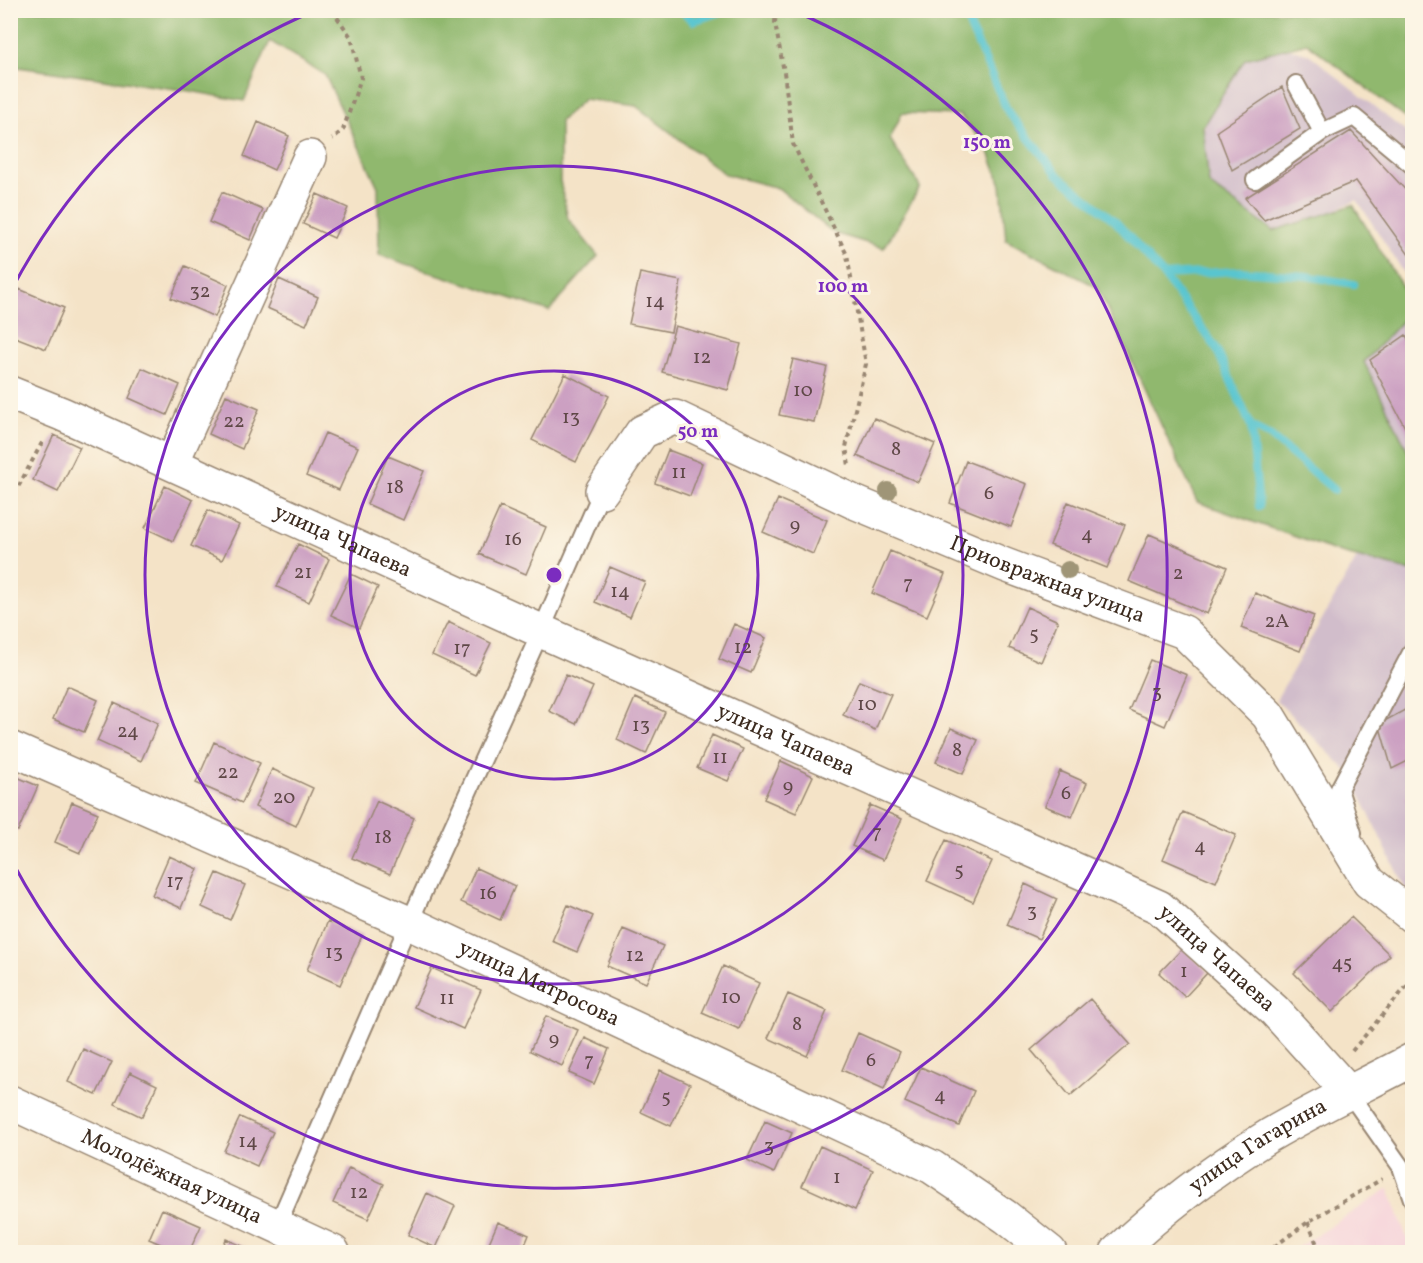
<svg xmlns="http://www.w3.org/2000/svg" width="1423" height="1263" viewBox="0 0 1423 1263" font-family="Vollkorn,serif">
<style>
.built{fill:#f5cfd9}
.industrial{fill:#d1bdcb}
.forest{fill:#90b86e;stroke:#667146;stroke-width:1.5}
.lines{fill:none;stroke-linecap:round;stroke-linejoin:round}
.stream{stroke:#58c5cf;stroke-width:8}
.building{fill:#cca0c2}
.service-casing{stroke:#988672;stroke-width:20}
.minor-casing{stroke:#988672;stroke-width:36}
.tertiary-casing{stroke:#988672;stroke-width:36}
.path{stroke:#988672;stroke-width:4;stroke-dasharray:4.5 4.5;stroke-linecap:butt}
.service{stroke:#fff;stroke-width:16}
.minor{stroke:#fff;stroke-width:33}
.tertiary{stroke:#fff;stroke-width:33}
.tree{fill:#9f9577}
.ring{fill:none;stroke:#7b2cbf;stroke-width:3}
.labels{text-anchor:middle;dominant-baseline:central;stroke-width:6;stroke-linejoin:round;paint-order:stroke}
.number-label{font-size:20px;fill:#5f4847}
.street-label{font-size:22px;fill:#3b2a1e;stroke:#fcf5e5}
.centre{fill:#7b2cbf;stroke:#fcf5e5;stroke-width:3}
.ring-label{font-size:18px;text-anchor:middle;font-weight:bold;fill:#7b2cbf;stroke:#fcf5e5;stroke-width:6;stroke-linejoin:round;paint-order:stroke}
</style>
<rect width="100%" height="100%" fill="#fcf5e5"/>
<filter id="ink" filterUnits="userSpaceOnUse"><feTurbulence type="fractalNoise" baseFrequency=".0167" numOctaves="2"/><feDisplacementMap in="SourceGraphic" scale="12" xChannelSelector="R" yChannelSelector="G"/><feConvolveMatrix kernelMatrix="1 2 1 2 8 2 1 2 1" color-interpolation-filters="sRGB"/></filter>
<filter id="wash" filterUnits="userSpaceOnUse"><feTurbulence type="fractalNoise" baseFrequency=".008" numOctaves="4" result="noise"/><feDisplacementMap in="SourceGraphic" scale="24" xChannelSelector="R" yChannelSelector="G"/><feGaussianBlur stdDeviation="1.35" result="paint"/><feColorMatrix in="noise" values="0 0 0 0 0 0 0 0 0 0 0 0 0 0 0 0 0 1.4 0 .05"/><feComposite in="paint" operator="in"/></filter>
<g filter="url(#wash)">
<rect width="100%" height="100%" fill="#f4e3c7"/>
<path class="built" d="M1389,1188L1412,1252H1290L1314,1237Z"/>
<path class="industrial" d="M1229,29L1310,55L1412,137V285L1357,200L1271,239L1206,189L1204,129Z
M1412,295V466L1355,353Z
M1357,558L1412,566V903L1349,773L1276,700Z"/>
<path class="forest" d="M11,10L1412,11V123L1307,43L1245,59L1203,126L1209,184L1273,231L1353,205L1412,303V310L1364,362L1412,459V571L1341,553L1197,502L1097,287L1006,240L1001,185L988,149L960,115L902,113L890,139L920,187L884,248L834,233L778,188L725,174L636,106L584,99L560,121V181L568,219L598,256L549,311L379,255L378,187L325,75L270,41L244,101L190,91L11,66Z"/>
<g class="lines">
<path class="stream" d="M681,10L693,21L727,10
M965,10L967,20L1008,112L1058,175L1115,221L1163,275L1215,346L1251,426L1259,506
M1163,275L1240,271L1306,276L1354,284
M1251,426L1270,436L1334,490"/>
</g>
<g id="blocks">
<path class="building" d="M1282,87L1300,129L1232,170L1217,131Z
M258,122L289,136L274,170L244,156Z
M1351,131L1412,197V259L1356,181L1264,220L1245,198Z
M222,192L263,210L250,240L209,222Z
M317,194L348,208L334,238L303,224Z
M185,266L228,285L215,317L171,298Z
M640,273L681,281L671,332L629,324Z
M279,279L318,297L306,325L267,308Z
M19,289L64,308L46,349L10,335V308Z
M675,326L741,344L728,390L662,372Z
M1406,335L1412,348V441L1370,360Z
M793,359L827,367L814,422L779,415Z
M142,368L180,385L167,415L129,398Z
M565,374L609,396L576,462L532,440Z
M226,395L259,409L242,449L209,434Z
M874,418L935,444L918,482L857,456Z
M325,433L358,447L339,490L306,476Z
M54,435L80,447L58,492L33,480Z
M668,450L702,463L690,496L655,483Z
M388,456L424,471L403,520L367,504Z
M966,461L1027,484L1011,527L950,503Z
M165,486L193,500L173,541L145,528Z
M778,499L827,520L813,554L763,532Z
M1068,502L1125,525L1107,568L1050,545Z
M500,507L546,527L526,574L479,554Z
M208,510L239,525L222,560L191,546Z
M1149,534L1227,567L1207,614L1129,581Z
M298,544L329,559L309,602L277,587Z
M890,551L945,574L927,616L872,593Z
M610,567L645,582L630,617L595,602Z
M351,574L378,587L359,628L331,615Z
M1255,593L1314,616L1300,651L1241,628Z
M1027,607L1058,621L1041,662L1009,648Z
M448,622L491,643L475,675L432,655Z
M734,624L766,638L751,673L719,659Z
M1150,660L1187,675L1165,726L1129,710Z
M566,675L593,687L576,724L549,711Z
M859,681L891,694L875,730L843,715Z
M67,686L98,700L84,732L53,719Z
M635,698L665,712L646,754L617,740Z
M114,703L158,723L141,761L97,741Z
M1412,706V759L1392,769L1379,724Z
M951,728L978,740L963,774L936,762Z
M712,735L743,749L728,781L697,768Z
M214,742L260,763L242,803L196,783Z
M781,761L813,776L796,813L764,799Z
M272,769L313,788L296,826L255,807Z
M1060,771L1087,783L1072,817L1045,806Z
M10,774L38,786L18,831L10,828Z
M1412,796V818L1405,798Z
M377,801L414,818L390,874L352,858Z
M72,802L98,813L80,853L55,842Z
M870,805L902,819L883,860L852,846Z
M1183,812L1236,835L1216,882L1163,859Z
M946,840L992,861L973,902L927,881Z
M169,856L198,869L181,908L152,895Z
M476,868L515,886L500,920L461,902Z
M217,873L245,885L230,920L202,907Z
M1025,884L1057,899L1039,939L1007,925Z
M568,905L593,916L577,952L552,941Z
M1351,917L1390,955L1332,1012L1294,973Z
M328,921L362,936L340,985L307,970Z
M623,929L663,946L646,983L607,966Z
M1183,948L1208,972L1185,997L1159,973Z
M723,966L759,983L739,1029L702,1013Z
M432,968L481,990L463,1029L414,1007Z
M788,994L827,1011L807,1056L768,1038Z
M1090,999L1130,1044L1070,1096L1031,1050Z
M546,1016L578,1030L562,1066L530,1051Z
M858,1033L900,1052L884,1089L842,1070Z
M585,1038L609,1049L594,1084L569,1073Z
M83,1049L112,1062L96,1095L68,1082Z
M921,1067L974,1091L959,1126L905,1102Z
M660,1070L690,1084L671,1126L641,1112Z
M130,1072L157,1085L142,1117L115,1104Z
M240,1117L273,1132L257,1166L224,1151Z
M765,1121L792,1133L774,1173L747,1160Z
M820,1146L873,1170L855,1210L802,1186Z
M349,1168L384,1184L368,1219L333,1203Z
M427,1193L455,1206L436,1248L408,1235Z
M162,1209L201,1226L189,1252H179L149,1239Z
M498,1222L529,1235L522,1252H485Z
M226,1239L256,1252H221Z
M946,1246L951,1252H937Z"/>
</g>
</g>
<g filter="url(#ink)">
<use href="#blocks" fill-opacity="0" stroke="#988672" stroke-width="1.5"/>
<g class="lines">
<g class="service-casing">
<path id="service" d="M1296,84L1322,132
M1255,180L1322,132L1354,117L1412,165
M1353,833L1339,789L1412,651
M1349,1093L1401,1167L1412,1199
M277,1226L409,923L541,631L602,491"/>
</g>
<g class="minor-casing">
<g id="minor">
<path id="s1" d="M10,393L62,414L541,631L1159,907L1275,1011L1349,1093"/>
<path d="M172,463L310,157"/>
<path id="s2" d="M602,491L642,432L675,417L854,502L1005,565L1184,632L1268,715L1369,882L1412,916"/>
<path id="s3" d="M10,748L409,923L932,1167L1006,1217L1050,1252"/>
<path id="s4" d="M10,1102L333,1252"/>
</g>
</g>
<g class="tertiary-casing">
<g id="tertiary">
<path id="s5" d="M1117,1252C1163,1208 1215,1169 1270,1135C1316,1108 1365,1085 1412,1060"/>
</g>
</g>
<path class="path" d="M332,10L351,37L361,78L343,130L332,139
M776,10L775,23L784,72L793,144L847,255L866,364L846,447L849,466
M10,502L44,439
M1352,1051L1412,980
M1308,1222L1320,1252
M1267,1252L1308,1222L1382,1179"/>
<use href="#service" class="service"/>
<use href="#minor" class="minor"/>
<use href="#tertiary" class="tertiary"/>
</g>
<g class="tree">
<circle cx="888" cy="491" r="9"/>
<circle cx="1068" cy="570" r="9"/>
</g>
</g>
<g class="ring">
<circle cx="554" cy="575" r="204"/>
<circle cx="554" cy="575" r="409"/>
<path d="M13 287A613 613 0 0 1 314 11M794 11A613 613 0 1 1 13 863"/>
</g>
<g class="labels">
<g class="number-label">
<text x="200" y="292">32</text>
<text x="655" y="302">14</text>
<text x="702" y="358">12</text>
<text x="803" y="391">10</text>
<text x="571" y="418">13</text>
<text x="234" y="422">22</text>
<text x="896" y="450">8</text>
<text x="679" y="473">11</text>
<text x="395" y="488">18</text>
<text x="989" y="494">6</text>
<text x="795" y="526">9</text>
<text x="1087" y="535">4</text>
<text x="513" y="540">16</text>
<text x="303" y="573">21</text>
<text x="1178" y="574">2</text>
<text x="908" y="584">7</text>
<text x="620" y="592">14</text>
<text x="1277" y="622">2А</text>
<text x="1034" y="635">5</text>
<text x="743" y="648">12</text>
<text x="462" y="649">17</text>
<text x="1157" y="693">3</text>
<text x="867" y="705">10</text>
<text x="641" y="726">13</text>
<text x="128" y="732">24</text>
<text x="957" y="751">8</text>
<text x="720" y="758">11</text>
<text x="228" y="773">22</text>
<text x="788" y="787">9</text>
<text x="1066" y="794">6</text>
<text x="284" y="798">20</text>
<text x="877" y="833">7</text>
<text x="383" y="838">18</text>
<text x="1200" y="847">4</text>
<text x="959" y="871">5</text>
<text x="175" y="882">17</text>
<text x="488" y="894">16</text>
<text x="1032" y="912">3</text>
<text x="334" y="953">13</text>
<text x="635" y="956">12</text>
<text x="1342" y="964">45</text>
<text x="1184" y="972">1</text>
<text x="731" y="998">10</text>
<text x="447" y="999">11</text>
<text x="797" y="1025">8</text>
<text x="554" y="1040">9</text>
<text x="589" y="1061">7</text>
<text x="871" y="1061">6</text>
<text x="940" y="1096">4</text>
<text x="666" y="1098">5</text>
<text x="248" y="1142">14</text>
<text x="769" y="1147">3</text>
<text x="837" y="1178">1</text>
<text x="359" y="1193">12</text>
</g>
<g class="street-label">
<text stroke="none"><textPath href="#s1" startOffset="364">улица Чапаева</textPath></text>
<text stroke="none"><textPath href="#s2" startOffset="514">Приовражная улица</textPath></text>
<text stroke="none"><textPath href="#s1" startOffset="850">улица Чапаева</textPath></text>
<text stroke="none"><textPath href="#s1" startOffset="1336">улица Чапаева</textPath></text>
<text stroke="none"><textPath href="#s3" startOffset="579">улица Матросова</textPath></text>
<text stroke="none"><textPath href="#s5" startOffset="177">улица Гагарина</textPath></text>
<text stroke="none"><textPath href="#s4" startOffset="178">Молодёжная улица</textPath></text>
</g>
</g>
<circle cx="554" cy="575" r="9" class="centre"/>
<g class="ring-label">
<text x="987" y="148">150 m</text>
<text x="843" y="292">100 m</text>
<text x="698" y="437">50 m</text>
</g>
<rect width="1423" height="1263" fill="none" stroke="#fcf5e5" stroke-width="36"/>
</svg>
